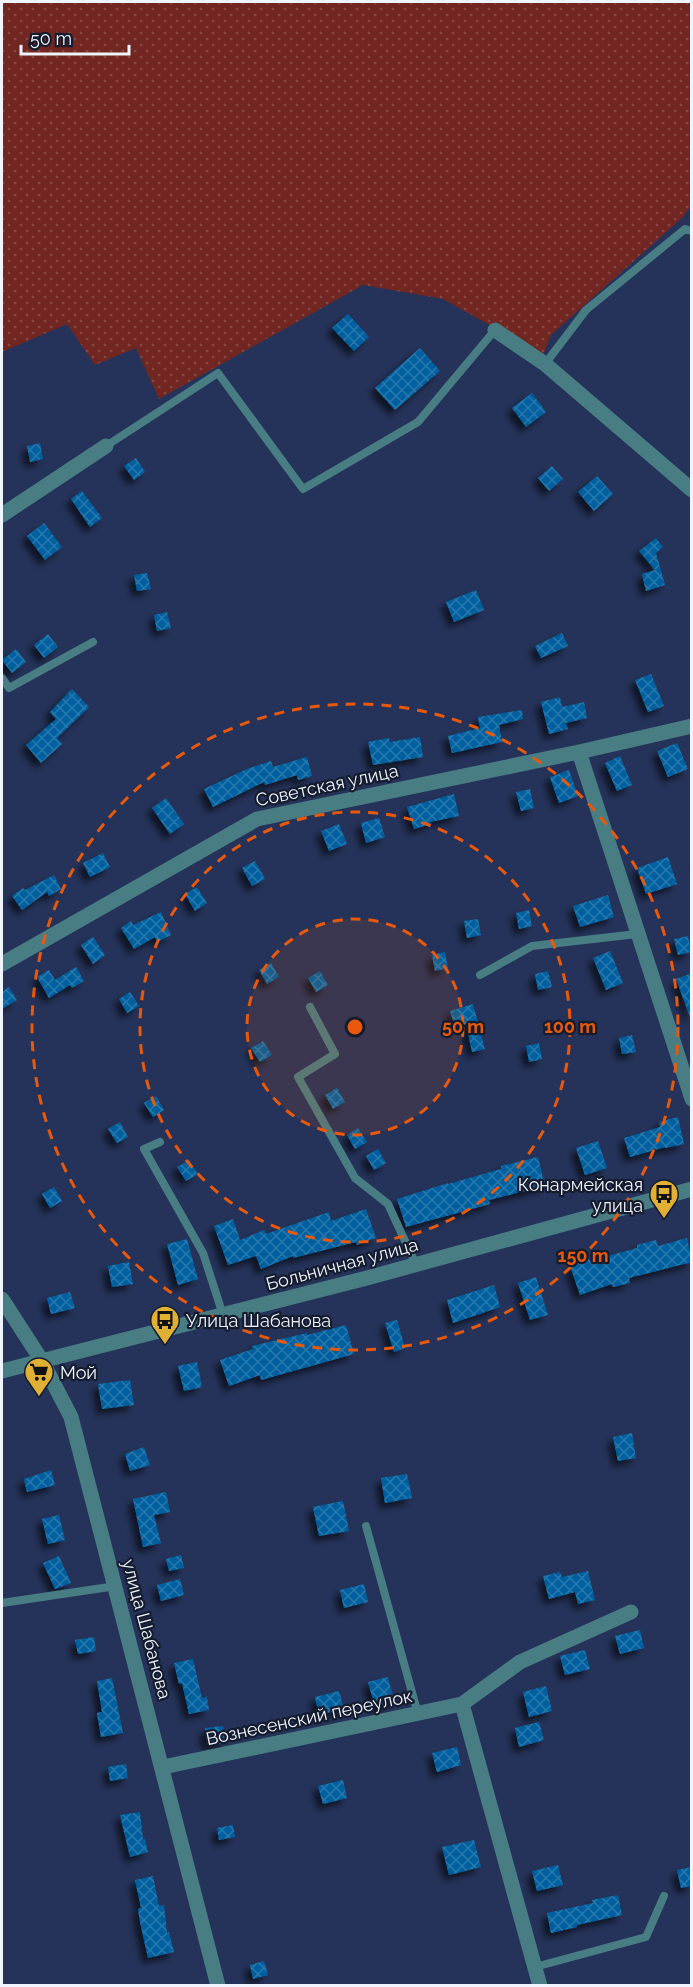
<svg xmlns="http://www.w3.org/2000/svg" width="693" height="1987" viewBox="0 0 693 1987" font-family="Raleway,sans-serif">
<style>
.grass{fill:url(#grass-dots)}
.building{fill:url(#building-cross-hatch);filter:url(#shadow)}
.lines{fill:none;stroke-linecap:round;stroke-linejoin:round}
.service{stroke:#497d84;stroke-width:8}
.minor{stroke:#497d84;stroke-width:15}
.tertiary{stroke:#497d84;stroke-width:15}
.ring{fill:none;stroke:#e8590c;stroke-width:3;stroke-dasharray:10 8}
.labels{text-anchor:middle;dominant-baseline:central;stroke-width:4.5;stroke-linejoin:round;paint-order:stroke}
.street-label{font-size:18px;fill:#eff4fe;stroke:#151c2e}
.poi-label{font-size:18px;fill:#eff4fe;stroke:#151c2e;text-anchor:start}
.centre{fill:#e8590c;stroke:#151c2e;stroke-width:3}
.ring-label{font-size:18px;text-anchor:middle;font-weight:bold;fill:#e8590c;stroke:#151c2e;stroke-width:4.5;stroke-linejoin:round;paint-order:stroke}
</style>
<defs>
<pattern id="grass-dots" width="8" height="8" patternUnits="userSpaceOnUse" patternTransform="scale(1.5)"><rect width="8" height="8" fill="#722621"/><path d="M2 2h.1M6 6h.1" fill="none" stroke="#864642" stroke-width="1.8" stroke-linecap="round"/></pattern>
<pattern id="building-cross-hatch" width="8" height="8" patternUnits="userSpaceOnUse" patternTransform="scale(1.5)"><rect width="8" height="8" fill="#03619f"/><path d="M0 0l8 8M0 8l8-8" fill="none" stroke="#2878ad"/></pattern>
<filter id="shadow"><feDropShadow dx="-5.5" dy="5.5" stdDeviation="3" flood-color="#0009"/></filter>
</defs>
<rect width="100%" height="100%" fill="#25335a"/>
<path class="grass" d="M2,2H691V206L682,218L551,335L543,355L443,299L363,285L159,399L136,348L95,365L67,324L2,352Z"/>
<path class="building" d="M348,314L369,337L354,351L332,328Z
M420,348L440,371L395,410L375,388Z
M532,393L546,412L526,427L512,408Z
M40,443L43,459L30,462L27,446Z
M136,458L145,472L134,480L124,466Z
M552,466L563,479L549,491L538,478Z
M597,476L613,494L594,511L578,492Z
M82,491L102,518L90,527L71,499Z
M44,523L62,547L45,560L27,536Z
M656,538L663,547L656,553L665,585L646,591L642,574L655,570L639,551Z
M147,573L151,589L137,591L134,575Z
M476,590L484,610L454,622L446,602Z
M167,612L171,628L157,631L154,615Z
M562,633L568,646L541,658L535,646Z
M48,634L58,647L44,658L34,645Z
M16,649L26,662L12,673L2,660Z
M651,674L664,706L648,712L635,680Z
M72,689L89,707L57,738L62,744L41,763L26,745L56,719L50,712Z
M560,697L562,707L584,702L587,718L566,723L568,729L549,734L541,702Z
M522,710L523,719L499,725L502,742L452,753L448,736L480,728L478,717Z
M420,737L423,757L373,765L368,742L389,738L390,742Z
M677,743L688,769L668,777L657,751Z
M620,756L632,785L617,791L605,763Z
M307,757L312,776L298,780L297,775L265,785L264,782L213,807L204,789L247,769L271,761L273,767Z
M569,770L578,796L559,803L550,777Z
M530,789L534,808L521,811L516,792Z
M454,794L459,816L430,822L431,824L414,829L407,807Z
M166,798L184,824L170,834L152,808Z
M379,818L385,837L366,843L361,823Z
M339,824L347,844L329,851L321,831Z
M103,853L110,867L90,877L83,863Z
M668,857L677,884L646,894L637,868Z
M255,861L265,879L252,886L242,868Z
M54,875L61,889L49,896L47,892L22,910L12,896L23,888L25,890Z
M197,887L207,903L195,911L185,894Z
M608,895L614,917L580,927L573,906Z
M529,910L532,926L519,929L516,913Z
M161,912L171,935L157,942L155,937L134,949L121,928L131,921L133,925Z
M478,919L481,935L467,938L464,921Z
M688,936L691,952L678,955L674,939Z
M93,937L105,955L93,964L81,945Z
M610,951L623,983L606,990L593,958Z
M445,952L448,968L435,971L432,955Z
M271,963L279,977L267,984L259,970Z
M76,967L84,981L72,988L70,985L49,998L37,977L49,970L55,980Z
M320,971L328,985L316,992L308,978Z
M548,971L552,987L538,990L535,974Z
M692,973V1017H690L676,979Z
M9,987L17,1000L2,1009V992Z
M130,992L139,1006L127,1013L119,999Z
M473,1004L485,1049L472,1052L466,1024L455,1027L450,1011Z
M632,1035L636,1052L622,1054L619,1038Z
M263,1041L272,1055L260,1062L251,1048Z
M539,1043L542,1059L529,1062L526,1046Z
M337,1088L345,1102L333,1109L325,1095Z
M156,1096L164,1110L153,1117L144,1103Z
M678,1117L684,1144L665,1148V1147L630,1157L624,1138L660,1127L659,1122Z
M120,1122L128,1137L117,1143L108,1129Z
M358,1128L367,1142L355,1149L347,1135Z
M598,1141L607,1168L585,1175L576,1148Z
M378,1149L386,1163L374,1170L366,1156Z
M538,1157L545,1186L489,1200L490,1204L406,1227L397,1199L448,1183V1184L501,1169V1166Z
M189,1160L198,1174L186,1181L177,1167Z
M54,1187L62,1201L50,1208L42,1194Z
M366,1209L376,1238L357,1245L356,1242L293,1258V1256L261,1269L256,1256L228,1265L214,1226L233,1219L240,1240L264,1230L266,1234L329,1212L331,1221Z
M687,1238L692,1262L629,1278L630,1283L613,1287L612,1284L580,1295L570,1266L589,1259L590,1261L637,1248V1245L656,1240L658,1246Z
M187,1239L198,1279L178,1285L167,1244Z
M129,1262L133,1284L112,1287L108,1266Z
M536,1277L548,1315L530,1320L518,1283Z
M494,1285L500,1307L453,1323L447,1300Z
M70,1292L75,1308L51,1314L47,1298Z
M397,1320L405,1348L394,1352L385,1323Z
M346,1325L354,1354L261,1380L260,1375L229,1386L220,1360L253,1349L252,1346L307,1333V1335Z
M197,1362L202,1387L184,1391L178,1366Z
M130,1380L134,1405L102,1409L98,1384Z
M632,1433L636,1458L618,1461L613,1437Z
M144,1447L150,1465L130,1471L125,1454Z
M51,1470L55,1485L27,1492L24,1479Z
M407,1474L412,1498L385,1503L381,1478Z
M166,1492L170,1512L154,1515L161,1543L143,1547L133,1499Z
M343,1501L349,1531L319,1536L313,1507Z
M59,1515L65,1540L48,1544L42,1519Z
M181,1555L184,1568L169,1571L166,1559Z
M59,1556L71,1583L55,1589L43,1563Z
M588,1571L595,1600L578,1604L575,1592L549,1599L543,1576L560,1572L562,1577Z
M180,1579L184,1595L161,1601L157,1585Z
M364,1584L368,1602L344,1608L340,1590Z
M640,1630L644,1648L620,1654L615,1636Z
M94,1637L96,1651L78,1654L75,1640Z
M585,1650L590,1669L565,1675L560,1656Z
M193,1659L202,1698L207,1697L209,1710L189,1714L182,1683L179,1684L174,1663Z
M388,1677L394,1702L375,1707L368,1682Z
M112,1678L123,1733L101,1737L97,1713L102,1712L97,1681Z
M546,1686L552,1711L529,1717L523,1692Z
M339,1691L344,1709L319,1715L315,1697Z
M539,1722L544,1740L519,1747L515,1728Z
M223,1726L225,1743L207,1745L205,1728Z
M457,1747L461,1765L437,1772L432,1753Z
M126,1764L128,1778L110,1781L108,1767Z
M343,1780L347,1798L323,1804L318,1786Z
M140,1812L143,1839H145L148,1852L130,1857L120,1815Z
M233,1825L235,1837L219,1840L217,1828Z
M474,1840L481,1867L449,1875L442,1847Z
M558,1865L563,1885L537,1891L532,1871Z
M692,1867V1886L681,1888L677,1870Z
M153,1876L159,1906L164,1905L167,1933L169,1932L174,1952L148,1958L140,1922L138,1909L141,1908L135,1880Z
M618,1895L622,1915L577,1925V1927L551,1933L547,1913L593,1903L592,1900Z
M264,1961L268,1975L253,1979L250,1965Z"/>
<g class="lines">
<path class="service" d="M545,364L586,310L685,229L692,231
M106,446L218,373L303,489L418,422L495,330
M2,678L9,688L93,642
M480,975L532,946L637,934
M310,1007L335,1054L298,1077L355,1178L388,1204L416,1265
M160,1142L144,1149L203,1253L223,1315
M366,1526L418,1714
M2,1603L116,1586
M535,1967L646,1937L664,1896"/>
<path class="minor" d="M495,330L545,364L692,490
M2,515L106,446
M579,752L692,1099
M2,964L257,819L579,752L692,726
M2,1299L42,1361L71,1417L218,1986
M462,1704L540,1986
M163,1767L462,1704L520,1662L631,1612"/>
<path class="tertiary" d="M2,1371L367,1278L692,1189"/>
</g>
<circle cx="355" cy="1027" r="108" fill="#e8590c" fill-opacity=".12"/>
<g class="ring">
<circle cx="355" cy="1027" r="108"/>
<circle cx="355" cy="1027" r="215"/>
<circle cx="355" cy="1027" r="323"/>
</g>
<defs>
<g id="bus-pin" transform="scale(1.5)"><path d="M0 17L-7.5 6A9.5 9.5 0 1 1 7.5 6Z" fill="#dfb033" stroke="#151c2e"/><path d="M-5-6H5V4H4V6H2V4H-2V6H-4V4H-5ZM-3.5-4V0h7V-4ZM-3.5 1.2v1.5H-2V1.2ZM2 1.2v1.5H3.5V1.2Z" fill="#111"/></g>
<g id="supermarket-pin" transform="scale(1.5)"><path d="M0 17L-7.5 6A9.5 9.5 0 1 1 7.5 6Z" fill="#dfb033" stroke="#151c2e"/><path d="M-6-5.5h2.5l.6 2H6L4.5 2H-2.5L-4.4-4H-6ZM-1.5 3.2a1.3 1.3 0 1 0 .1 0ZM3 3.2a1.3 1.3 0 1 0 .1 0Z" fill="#111"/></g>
</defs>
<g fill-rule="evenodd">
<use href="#bus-pin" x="664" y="1194"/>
<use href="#bus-pin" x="165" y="1320"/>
<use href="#supermarket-pin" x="39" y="1372"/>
</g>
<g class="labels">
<g class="street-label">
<text transform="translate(327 785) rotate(-12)">Советская улица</text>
<text transform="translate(342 1264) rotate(-15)">Больничная улица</text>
<text transform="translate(147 1629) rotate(75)">улица Шабанова</text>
<text transform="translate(309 1717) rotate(-12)">Вознесенский переулок</text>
</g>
<g class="poi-label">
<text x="643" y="1184" text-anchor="end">Конармейская<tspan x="643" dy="21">улица</tspan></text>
<text x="186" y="1320">Улица Шабанова</text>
<text x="60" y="1372">Мой</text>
</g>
</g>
<circle cx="355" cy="1027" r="9" class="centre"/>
<g class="ring-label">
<text x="463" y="1033">50 m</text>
<text x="570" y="1033">100 m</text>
<text x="583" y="1262">150 m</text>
</g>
<rect width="693" height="1987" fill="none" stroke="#eff4fe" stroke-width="6"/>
<path d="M21 45v9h108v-9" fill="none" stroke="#eff4fe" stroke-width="3"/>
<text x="30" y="45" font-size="18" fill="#eff4fe" stroke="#151c2e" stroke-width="4.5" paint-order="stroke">50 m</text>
</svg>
